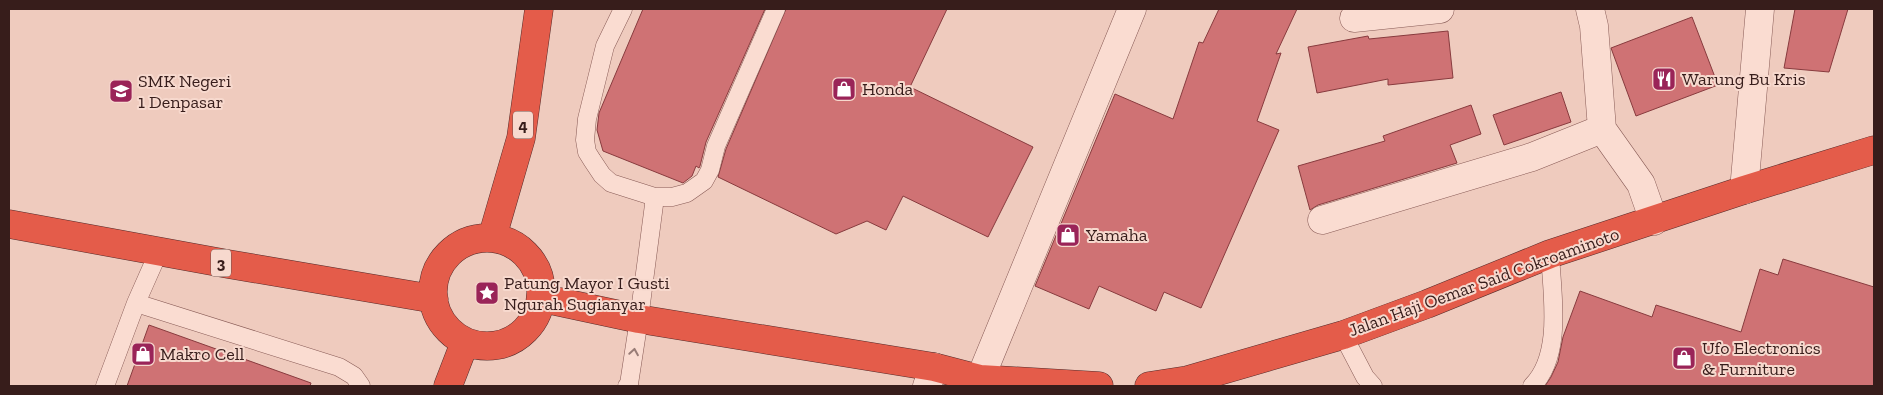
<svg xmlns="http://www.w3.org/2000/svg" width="1883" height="395" viewBox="0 0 1883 395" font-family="'Zilla Slab',serif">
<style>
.building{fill:#cf7274;stroke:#883b3e}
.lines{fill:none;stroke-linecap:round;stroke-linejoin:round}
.lane-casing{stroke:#885b56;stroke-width:19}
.street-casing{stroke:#885b56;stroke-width:29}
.highway-casing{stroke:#562c2b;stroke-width:29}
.lane{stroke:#fadcd1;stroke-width:18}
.street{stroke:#fadcd1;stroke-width:28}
.highway{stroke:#e45c4a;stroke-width:28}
.oneway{stroke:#987c76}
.labels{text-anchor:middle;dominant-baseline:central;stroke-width:4;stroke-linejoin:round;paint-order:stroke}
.shield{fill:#f7d9ce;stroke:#715551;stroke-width:1}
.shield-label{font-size:16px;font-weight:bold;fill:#371d1b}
.poi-label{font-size:18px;fill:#371d1b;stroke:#f7d9ce;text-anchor:start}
.street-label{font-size:18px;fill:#371d1b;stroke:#f7d9ce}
</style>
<rect width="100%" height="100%" fill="#efcbbe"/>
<path class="building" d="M643,9H765L706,142L700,166L699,168L696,166L692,176L683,183L603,151L597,130L599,113Z
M786,9H947L910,87L1033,147L988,237L903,196L886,230L867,221L836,234L718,177L726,149Z
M1219,9H1297L1276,54L1281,53L1257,121L1279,130L1201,308L1164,292L1156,311L1099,286L1089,309L1035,286L1115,94L1173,119L1199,42L1203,43Z
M1795,9H1848L1829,72L1784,68Z
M1692,17L1718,85L1636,116L1611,48Z
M1448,31L1453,78L1388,85V79L1317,93L1308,47L1368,36L1369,39Z
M1561,92L1571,122L1504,145L1493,115Z
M1471,105L1481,134L1450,145L1457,163L1318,205L1310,210L1298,166L1385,141L1383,136Z
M1783,259L1874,287V386H1545L1551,377L1558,362L1563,337L1580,291L1652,317L1656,305L1741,332L1760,269L1778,275Z
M149,325L311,383L310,386H127Z"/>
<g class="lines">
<g class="lane-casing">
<path id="lane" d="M623,9L605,46L587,119L585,140L587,152L592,160L602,175L611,183L655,197H672L687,193L704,181L710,170L716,146L776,9
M136,303L339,367L354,376L361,386
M1343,335L1365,377L1373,386
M105,386L136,303L159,251
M627,386L629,384L639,319L655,197
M1532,386C1563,355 1552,294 1550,254"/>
</g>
<g class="street-casing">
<path id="street" d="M1590,9L1594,26L1602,129L1641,184L1654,221
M1354,18L1440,9
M1744,190L1760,9
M1322,220L1532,157L1602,129
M980,379L1132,9
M927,386L934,367"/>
</g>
<g class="highway-casing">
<path id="highway" d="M9,224L228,264L434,299
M433 292a54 54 0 1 1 108 0a54 54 0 1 1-108 0Z
M492,238L521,138L539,9
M541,298L639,319L934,367L980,379L1099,386
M448,386L465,342
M1149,386L1188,380L1343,335L1427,304L1550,254L1744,190L1874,150"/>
</g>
<use href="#lane" class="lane"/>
<use href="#street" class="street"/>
<use href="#highway" class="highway"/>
</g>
<defs><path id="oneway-chevron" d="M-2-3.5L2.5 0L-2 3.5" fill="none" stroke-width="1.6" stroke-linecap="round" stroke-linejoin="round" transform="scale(1.25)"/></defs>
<use class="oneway" href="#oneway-chevron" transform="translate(634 352) rotate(-81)"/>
<defs>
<g id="restaurant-square" transform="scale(1.25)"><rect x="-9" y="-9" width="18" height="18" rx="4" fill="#9a2458" stroke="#f7d9ce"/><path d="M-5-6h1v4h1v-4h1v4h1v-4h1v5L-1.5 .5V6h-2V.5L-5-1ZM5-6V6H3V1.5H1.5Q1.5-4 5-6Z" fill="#fff"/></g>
<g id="shop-square" transform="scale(1.25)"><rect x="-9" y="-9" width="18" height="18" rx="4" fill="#9a2458" stroke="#f7d9ce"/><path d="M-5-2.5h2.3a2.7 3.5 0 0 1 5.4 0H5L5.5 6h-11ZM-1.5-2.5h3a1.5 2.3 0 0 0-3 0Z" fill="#fff"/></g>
<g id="school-square" transform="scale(1.25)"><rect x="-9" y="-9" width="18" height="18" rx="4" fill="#9a2458" stroke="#f7d9ce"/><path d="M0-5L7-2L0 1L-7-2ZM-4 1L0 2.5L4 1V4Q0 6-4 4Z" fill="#fff"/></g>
<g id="sight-square" transform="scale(1.25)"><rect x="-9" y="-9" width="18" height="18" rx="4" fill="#9a2458" stroke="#f7d9ce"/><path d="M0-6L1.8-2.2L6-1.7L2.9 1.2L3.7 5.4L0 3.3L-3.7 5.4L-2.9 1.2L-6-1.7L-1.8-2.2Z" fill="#fff"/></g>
</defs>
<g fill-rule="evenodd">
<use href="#restaurant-square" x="1664" y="79"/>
<use href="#shop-square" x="844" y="89"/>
<use href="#school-square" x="121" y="91"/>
<use href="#shop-square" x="1068" y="235"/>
<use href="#sight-square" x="487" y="293"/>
<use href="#shop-square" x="143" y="354"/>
<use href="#shop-square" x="1684" y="358"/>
</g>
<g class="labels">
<g class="shield">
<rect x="513" y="111.5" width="20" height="27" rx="4"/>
<rect x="211" y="249.5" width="20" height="27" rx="4"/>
</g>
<g class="shield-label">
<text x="523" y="125">4</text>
<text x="221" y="263">3</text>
</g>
<g class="poi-label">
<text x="1682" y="79">Warung Bu Kris</text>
<text x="138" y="81">SMK Negeri<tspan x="138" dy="21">1 Denpasar</tspan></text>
<text x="862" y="89">Honda</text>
<text x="1086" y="235">Yamaha</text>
<text x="504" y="283">Patung Mayor I Gusti<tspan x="504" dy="21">Ngurah Sugianyar</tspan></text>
<text x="1702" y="348">Ufo Electronics<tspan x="1702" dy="21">&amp; Furniture</tspan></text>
<text x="160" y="354">Makro Cell</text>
</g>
<g class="street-label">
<text transform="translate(1484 282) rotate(-20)">Jalan Haji Oemar Said Cokroaminoto</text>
</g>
</g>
<rect width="1883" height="395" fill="none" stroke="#371d1b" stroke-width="20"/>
</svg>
